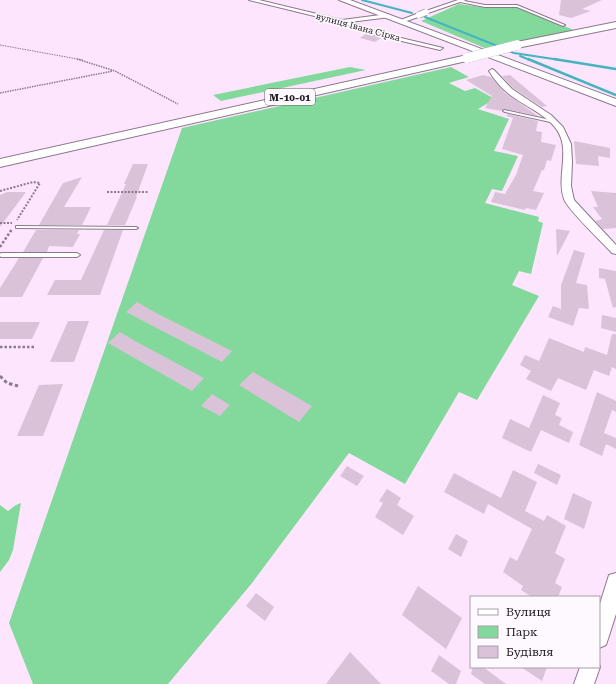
<svg xmlns="http://www.w3.org/2000/svg" width="616" height="684" viewBox="0 0 616 684" font-family="'Roboto Serif',serif">
<style>
.green{fill:#83d99c}
.lines{fill:none;stroke-linecap:round;stroke-linejoin:round}
.stream-far1{stroke:#46b3c1;stroke-width:2}
.stream{stroke:#46b3c1;stroke-width:2.5}
.building{fill:#dac2d9}
.service-casing{stroke:#8c778d;stroke-width:2}
.minor-casing{stroke:#8c778d;stroke-width:2}
.secondary-casing{stroke:#8c778d;stroke-width:2}
.trunk-casing{stroke:#8c778d;stroke-width:2}
.path-far4{stroke:#8b7b8b;stroke-width:1;stroke-dasharray:1.5 1;stroke-linecap:butt}
.path-far3{stroke:#8b7b8b;stroke-width:1.5;stroke-dasharray:1.5 1;stroke-linecap:butt}
.path-far2{stroke:#8b7b8b;stroke-width:2;stroke-dasharray:2 1.5;stroke-linecap:butt}
.path-far1{stroke:#8b7b8b;stroke-width:2.5;stroke-dasharray:2.5 2;stroke-linecap:butt}
.path{stroke:#8b7b8b;stroke-width:3;stroke-dasharray:3.5 2.5;stroke-linecap:butt}
.service{fill:#fff;fill-rule:evenodd}
.minor{fill:#fff;fill-rule:evenodd}
.secondary{fill:#fff;fill-rule:evenodd}
.trunk{fill:#fff;fill-rule:evenodd}
.minor-bridge-casing{stroke:#8c778d;stroke-width:7;stroke-linecap:butt}
.trunk-bridge-casing{stroke:#8c778d;stroke-width:10;stroke-linecap:butt}
.minor-bridge{stroke:#fff;stroke-width:6}
.trunk-bridge{stroke:#fff;stroke-width:10}
.labels{text-anchor:middle;dominant-baseline:central;stroke-width:3.5;stroke-linejoin:round;paint-order:stroke}
.far-street-label{font-size:9px;fill:#241c24;stroke:#fef9fe}
.shield{fill:#fef9fe;stroke:#655e65;stroke-width:1}
.shield-label{font-size:10px;font-weight:bold;fill:#241c24}
</style>
<rect width="100%" height="100%" fill="#fde5fe"/>
<path class="green" d="M459,4L488,8L505,6L518,7L574,30L487,49L421,21Z
M350,67L366,70L221,101L213,95Z
M451,67L469,77L449,83L465,91L475,88L495,99L478,109L509,119L494,151L518,156L502,191L492,189L485,203L539,217L538,221L543,223L531,274L519,271L512,285L539,296L477,400L459,392L405,484L349,453L252,583L168,684H33L9,623L182,128Z
M21,503L13,550L9,560L0,572V505L8,511L16,505Z"/>
<g class="lines">
<path class="stream-far1" d="M362,0L412,13
M425,17L500,47
M506,50L514,53L560,60
M520,56L530,60"/>
<path class="stream" d="M528,59L616,95
M554,59L616,69"/>
</g>
<path class="building" d="M561,0H602L582,9L591,11L571,18L559,15Z
M367,33L376,36L381,38L375,42L360,38Z
M483,75L491,77L505,93L538,116L504,109L502,111L485,108L492,96L466,80Z
M510,75L547,106L542,107L513,88L502,76Z
M508,114L538,121L536,131L542,132L541,142L556,145L551,161L547,160L544,170H542L533,191L544,193L536,210L526,208L525,210L491,202L495,192L505,194L516,175L523,155L502,149L513,118L506,116Z
M574,141L610,148V158L598,156L599,166L576,164Z
M133,164H148L136,197H137L125,225H107L126,184H124Z
M82,177L64,207H91L82,225H39L63,183Z
M591,191L616,193V228L603,229L595,221L602,219L593,207H598Z
M7,192H26L0,227V195Z
M556,229L570,231L557,256Z
M36,230H79L77,234H80L73,247L49,246L47,252H23Z
M104,230H123L100,295H47L55,280H81Z
M574,250L585,253L576,283L587,285L589,309L579,308L573,326L548,317L553,306L561,309V285Z
M19,258H43L22,297H0V288Z
M599,268L616,271V307L613,308L605,279L599,278Z
M137,302L158,314L232,351L222,362L126,312Z
M602,315L616,318V332L601,328Z
M68,321H89L74,362H50Z
M0,322H40L32,339H0Z
M120,332L135,341L204,378L192,391L108,343Z
M612,334H616V369L612,367L609,376L594,370L586,390L558,378L551,391L526,379L531,371L520,365L525,355L539,361L549,338L584,352L585,347L607,355Z
M253,372L272,383L312,406L299,422L239,385Z
M63,384L43,436H17L39,385Z
M597,392L616,401V412L612,410L604,433L616,438V449L606,444L602,456L579,445Z
M212,394L230,405L220,416L201,406Z
M543,395L560,403L555,415L562,418L559,425L573,432L569,443L541,430L531,452L502,438L510,419L529,428Z
M538,464L561,475L557,485L534,473Z
M347,466L364,476L357,486L340,476Z
M513,470L537,482L525,511L544,521L547,515L566,526L555,553L565,559L555,583L562,587L558,597H532L521,590L523,586L503,572L510,557L517,561L532,529L488,504L484,514L444,492L454,473L501,498Z
M387,489L401,498L397,505L414,516L403,535L375,517L383,503L379,501Z
M573,493L592,502L584,529L564,519Z
M456,534L468,541L461,557L448,549Z
M418,586L462,618L446,649L402,615Z
M256,593L274,607L265,621L246,606Z
M350,652L381,684H326Z
M439,655L461,671L456,684H449L431,671Z
M473,667H483L506,684H485L471,674Z
M521,667H547L542,681Z"/>
<g class="lines">
<g class="service-casing">
<path id="service" d="M459,0L485,5H517L565,25L563,26L517,7H485L460,2Z
M504,110L555,121L557,122L555,123L505,112L503,111Z
M16,226L136,227L138,228L136,229L18,228H16Z
M1,253H77L80,255L77,257H1L0,256V254Z"/>
</g>
<g class="minor-casing">
<path id="minor" d="M249,0H259L342,20L388,14L391,16L390,17L350,22L380,33L443,48L440,50L376,35L339,22Z
M458,0H466L428,13L423,12Z
M419,13L422,15L421,16L401,23L398,21Z
M492,69L494,70L512,89L551,115L563,127L571,144L572,162L571,186L574,200L616,245V254L612,253C603,243 567,209 564,199C556,177 571,151 557,130C546,114 524,106 509,94C501,88 494,79 489,71Z
M616,573V614L606,645L599,648V607L609,575Z
M599,664L600,667L594,684H574L580,667H599Z"/>
</g>
<g class="secondary-casing">
<path id="secondary" d="M339,0H350L616,99V106Z"/>
</g>
<g class="trunk-casing">
<path id="trunk" d="M616,22V28L517,48L512,45L517,42Z
M467,55L471,56L472,58L471,60L0,167V159Z"/>
</g>
<path class="path-far4" d="M0,45L83,60"/>
<path class="path-far3" d="M77,59L115,71L178,104
M0,93L113,71"/>
<path class="path-far2" d="M0,191L33,182L40,183L17,220
M107,192H148
M0,223H12"/>
<path class="path-far1" d="M0,247L12,229
M0,347H35"/>
<path class="path" d="M0,376L7,383L18,386"/>
<use href="#service" class="service"/>
<use href="#minor" class="minor"/>
<use href="#secondary" class="secondary"/>
<use href="#trunk" class="trunk"/>
<g class="minor-bridge-casing">
<path id="minor-bridge" d="M419,15L426,12"/>
</g>
<g class="trunk-bridge-casing">
<path id="trunk-bridge" d="M467,58L517,45"/>
</g>
<use href="#minor-bridge" class="minor-bridge"/>
<use href="#trunk-bridge" class="trunk-bridge"/>
</g>
<g class="labels">
<g class="far-street-label">
<text transform="translate(358 27) rotate(15)">вулиця Івана Сірка</text>
</g>
<rect class="shield" x="265" y="89" width="50" height="16" rx="3"/>
<g class="shield-label">
<text x="290" y="97">М-10-01</text>
</g>
</g>
<rect x="470" y="596" width="130" height="72" fill="#fef9fe" stroke="#a7a1a7"/>
<rect x="478" y="609" width="20" height="6" fill="#ffffff" stroke="#a7a1a7"/>
<text x="506" y="616" font-size="12" fill="#241c24">Вулиця</text>
<rect x="478" y="626" width="20" height="12" fill="#83d99c" stroke="#a7a1a7"/>
<text x="506" y="636" font-size="12" fill="#241c24">Парк</text>
<rect x="478" y="646" width="20" height="12" fill="#dac2d9" stroke="#a7a1a7"/>
<text x="506" y="656" font-size="12" fill="#241c24">Будівля</text>
</svg>
